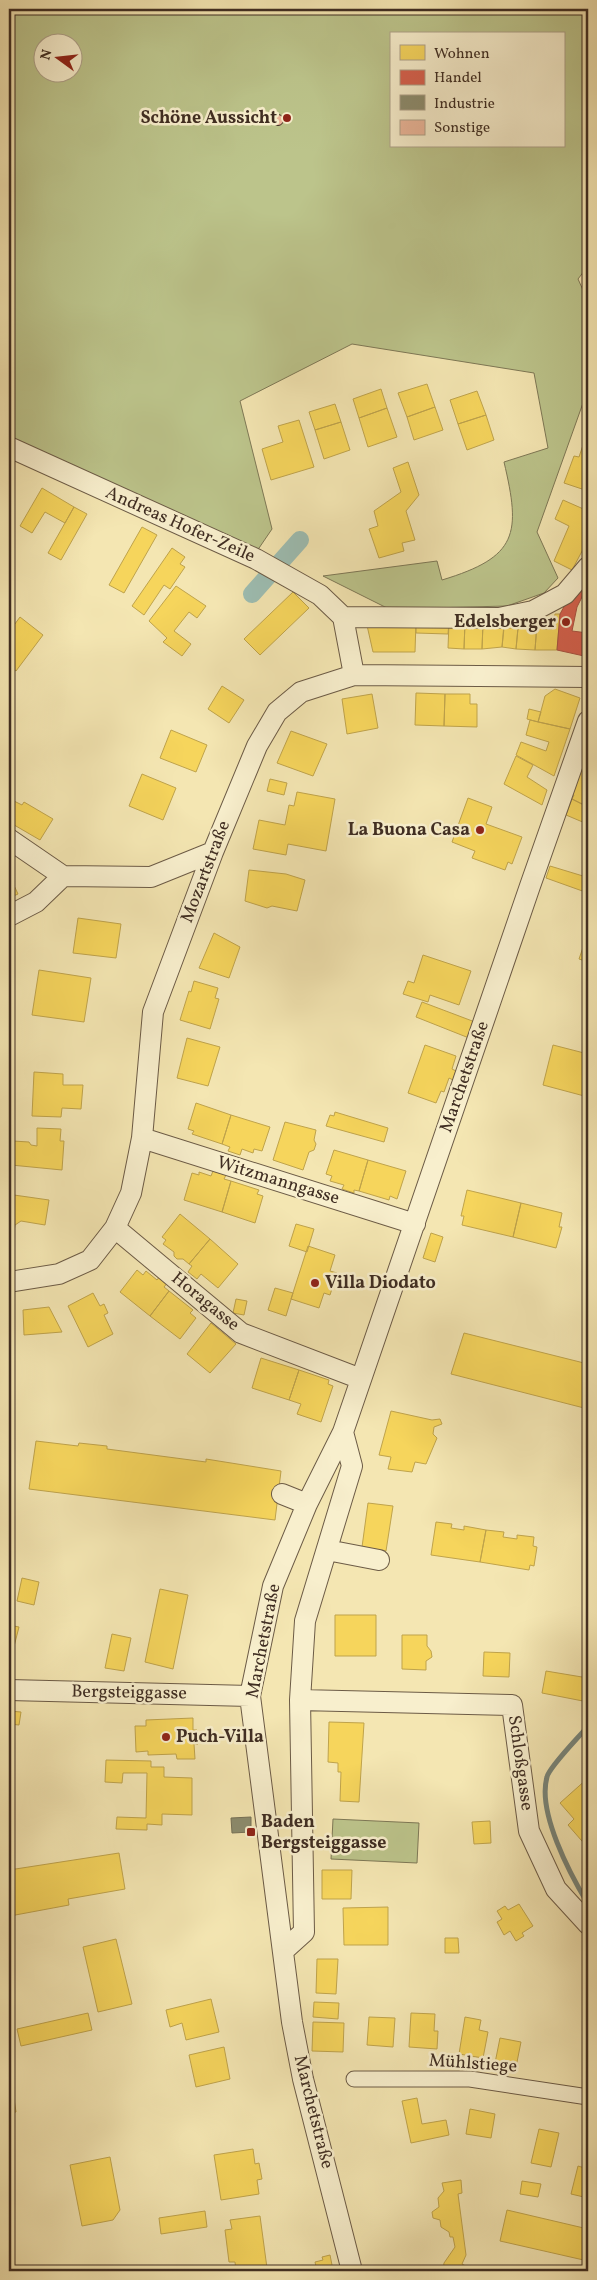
<svg xmlns="http://www.w3.org/2000/svg" width="597" height="2280" viewBox="0 0 597 2280" font-family="Vollkorn,serif">
<style>
.green{fill:#bcc48b;stroke:#7e7856;fill-rule:evenodd}
.homes{fill:#f6d55c;stroke:#bfa34b}
.shops{fill:#d6604d;stroke:#a95140}
.industry{fill:#8c8c6e;stroke:#757057}
.lines{fill:none;stroke-linecap:round;stroke-linejoin:round}
.stream{stroke:#778479;stroke-width:5}
.canal{stroke:#9dbeb3;stroke-width:18}
.building{fill:#edb79b;stroke:#3f2d22}
.pedestrian-casing{stroke:#6c5b46;stroke-width:17}
.minor-casing{stroke:#6c5b46;stroke-width:22}
.pedestrian{stroke:#f8efcd;stroke-width:15}
.minor{stroke:#f8efcd;stroke-width:20}
.poi-dot{fill:#8f2418;stroke:#f8efcd;stroke-width:2}
.labels{text-anchor:middle;dominant-baseline:central;stroke-width:5;stroke-linejoin:round;paint-order:stroke}
.poi-label{font-size:18px;font-weight:bold;fill:#3f2d22;stroke:#f8efcd;text-anchor:end}
.street-label{font-size:18px;fill:#3f2d22;stroke:#f8efcd}
</style>
<rect width="100%" height="100%" fill="#f4e6b2"/>
<filter id="stains"><feTurbulence type="fractalNoise" baseFrequency=".004" numOctaves="4"/><feColorMatrix values="0 0 0 0 .2 0 0 0 0 .09 0 0 0 0 .02 0 0 0 .5 -.17"/></filter>
<radialGradient id="worn" r=".72"><stop offset=".6" stop-color="#630" stop-opacity="0"/><stop offset="1" stop-color="#630" stop-opacity=".3"/></radialGradient>
<path class="green" d="M9,9H588V266L578,279L588,301V389L537,532L558,578L544,593L507,606L389,609L323,576L437,561L442,580C518,557 521,534 504,462L548,448L534,373L352,344L240,401L272,529L257,551L9,436ZM391,34H563V146H391ZM42,42H72V72H42Z
M333,1819L419,1823L417,1863L331,1859Z"/>
<path class="homes" d="M427,384L435,407L407,417L398,393Z
M381,389L387,408L359,418L353,399Z
M477,391L486,415L458,424L450,400Z
M335,404L341,422L315,430L309,412Z
M435,407L443,430L414,440L407,417Z
M387,408L397,437L368,447L359,418Z
M486,415L494,440L467,450L458,424Z
M299,420L314,467L271,480L262,449L283,442L278,426Z
M341,422L350,450L324,459L315,430Z
M588,430V491L564,483L574,456L579,457Z
M408,462L419,495L406,511L415,540L402,543L404,551L379,558L369,529L378,526L374,511L401,492L393,468Z
M42,488L74,507L65,523L45,512L32,533L20,526Z
M563,500L588,511V540L572,570L554,561L569,526L555,519Z
M74,507L87,514L61,560L48,553Z
M142,527L157,535L124,593L109,585Z
M172,548L185,557L180,564L185,567L170,589L164,585L144,615L132,606Z
M176,586L206,606L197,618L189,612L174,631L191,644L182,656L163,642L167,638L149,621Z
M293,592L309,608L260,655L244,639Z
M555,614H560L557,650H535L537,624L543,629H552Z
M20,617L43,635L16,671L9,666V632Z
M366,621H416L415,652H373Z
M416,621L449,622L448,634L416,633Z
M449,622H465L464,649L448,648Z
M465,622L483,623L482,649H464Z
M483,623L504,624L502,647L482,649Z
M537,624L535,650L516,649L518,628L531,629Z
M504,628H518L516,649L502,647Z
M222,686L244,700L229,723L208,709Z
M555,689L580,698L570,729L538,722L545,696Z
M416,693L445,694L444,726L415,725Z
M372,694L378,728L347,734L342,699Z
M445,694H470V704H477V727L444,726Z
M529,709L541,712L538,722L527,719Z
M530,720L570,729L554,776L516,755L521,742L546,751L549,742L526,735Z
M171,730L207,745L196,772L160,758Z
M291,731L327,744L313,776L277,763Z
M588,749V775L580,769Z
M516,756L533,765L527,777L547,790L542,805L504,784Z
M580,769L588,775V807L572,799L574,795H571Z
M142,774L176,788L163,820L129,806Z
M270,779L287,783L284,795L267,791Z
M297,792L335,799L326,851L288,844L286,855L253,849L259,820L285,825L289,805L294,806Z
M468,798L492,807L486,824L522,837L512,864L508,862L505,870L472,858L475,851L452,842Z
M572,799L588,807V827L585,826V823L566,815Z
M14,801L22,805L24,802L53,819L40,840L9,822V810Z
M588,863V893L546,878L550,866L583,876Z
M249,870L286,874L305,880L297,911L272,906L267,908L245,901Z
M11,879L18,894L9,898V880Z
M78,918L121,924L116,958L73,953Z
M214,933L240,947L229,978L199,968Z
M588,933V962L579,959Z
M423,955L471,971L459,1005L430,995L428,1002L403,994L408,981L414,983Z
M39,970L91,978L84,1022L32,1015Z
M194,981L218,988L215,998L219,999L210,1029L180,1020L189,991L191,992Z
M422,1002L475,1022L469,1038L416,1017Z
M187,1038L220,1047L208,1086L177,1078Z
M425,1045L456,1056L452,1069L456,1071L453,1080L449,1078L444,1092L441,1091L436,1103L408,1093Z
M553,1045L588,1054V1097L543,1085Z
M34,1072L63,1074V1085H83L81,1109L62,1108L61,1117L32,1116Z
M196,1103L231,1115L222,1144L192,1134L194,1131L188,1129Z
M335,1112L388,1128L384,1142L326,1126L330,1115L334,1116Z
M231,1115L270,1127L262,1151L254,1149L253,1153L242,1149L240,1155L228,1151L230,1147L222,1144Z
M285,1122L316,1130L314,1140L316,1144L314,1150L309,1152L303,1170L273,1160Z
M37,1128L61,1129L60,1141H64L62,1170L11,1165L13,1141L29,1142L31,1145L37,1146Z
M334,1150L368,1160L359,1191L354,1190V1193L342,1189L344,1185L330,1181L332,1176L326,1174Z
M368,1160L406,1171L397,1199L390,1196L389,1200L359,1191Z
M213,1171L226,1175L224,1179L231,1181L222,1212L184,1200L192,1173L199,1175V1172L211,1176Z
M231,1181L259,1190L257,1194L263,1196L255,1223L222,1212Z
M467,1190L521,1203L513,1237L462,1225L464,1216H461Z
M14,1195L49,1200L45,1225L21,1221L15,1225L12,1246L9,1245V1208L12,1206Z
M521,1203L562,1213L559,1227H562L556,1248L513,1237Z
M180,1214L210,1239L189,1264L183,1259H177L174,1256V1252L163,1244L166,1240L162,1237Z
M296,1224L314,1229L307,1252L289,1246Z
M431,1233L443,1237L435,1262L423,1258Z
M210,1239L238,1264L218,1288L201,1274L197,1279L188,1272L192,1266L189,1264Z
M308,1246L335,1255L330,1271L337,1273L330,1295L324,1293L319,1308L291,1299Z
M137,1270L143,1275L146,1271L157,1280L160,1276L168,1282L164,1287L169,1291L150,1316L120,1292Z
M275,1288L293,1293L286,1316L268,1310Z
M169,1291L193,1310L190,1313L196,1318L180,1339L150,1316Z
M93,1293L100,1306L104,1304L108,1313L104,1315L113,1334L88,1347L68,1306Z
M236,1299L247,1301L244,1315L233,1313Z
M49,1307L62,1332L24,1335L23,1310Z
M211,1323L236,1344L210,1373L187,1354Z
M464,1333L588,1364V1409L451,1374Z
M261,1358L299,1370L289,1400L252,1388Z
M299,1370L329,1380L328,1384L333,1386L321,1422L297,1414L301,1404L289,1400Z
M391,1411L432,1420L440,1419L442,1424L434,1427L433,1434L437,1438L426,1464L415,1462L412,1472L388,1469L391,1457L379,1455Z
M36,1441L78,1446L79,1443L107,1446V1449L206,1462V1459L281,1471L275,1520L29,1489Z
M368,1503L393,1506L386,1551L362,1547Z
M436,1522L452,1524L451,1528L464,1530V1526L486,1530L480,1562L431,1555Z
M486,1530L504,1532L503,1537L517,1539V1535L534,1537L533,1546L537,1547L534,1566L530,1565L529,1570L480,1562Z
M22,1578L39,1582L34,1605L17,1601Z
M160,1589L188,1595L173,1669L145,1662Z
M335,1615H376V1656H335Z
M9,1625L19,1627L9,1666Z
M112,1634L131,1638L124,1671L105,1668Z
M402,1635H427V1646L431,1651L432,1657L426,1661V1670L402,1669Z
M484,1652L510,1653L509,1677L483,1676Z
M546,1671L588,1678V1702L542,1693Z
M9,1711L21,1712L19,1725L9,1724Z
M193,1718V1730H197L198,1744H194L195,1759H177L176,1754L148,1755V1751L136,1752L135,1726H146V1720Z
M329,1722L364,1723L359,1802L340,1801L341,1772H338V1763L328,1762Z
M106,1760L151,1761V1767H164V1777L192,1778V1815L162,1814V1825L147,1824V1830L116,1829L117,1817L146,1818L147,1773H123L122,1783L105,1782Z
M588,1778V1848L568,1825L574,1819L560,1803Z
M490,1821L491,1843L474,1844L472,1822Z
M119,1853L125,1889L68,1899L69,1905L10,1916L9,1870Z
M322,1870H352L351,1899H322Z
M519,1904L533,1926L522,1933L524,1936L516,1941L510,1931L504,1935L497,1922L502,1919L497,1911L505,1906L508,1910Z
M388,1907V1945H344L343,1908Z
M445,1938H458L459,1953H445Z
M116,1939L132,2004L98,2012L83,1947Z
M317,1959H338L336,1994L316,1993Z
M211,1999L219,2032L186,2040L182,2023L170,2027L166,2010Z
M314,2002L339,2003L338,2019L313,2017Z
M88,2013L92,2030L21,2046L17,2029Z
M411,2013L435,2014L434,2031H438L437,2049L409,2047Z
M369,2017L395,2018L393,2047L367,2045Z
M465,2017L481,2020L479,2030L488,2032L483,2058L459,2054Z
M313,2022L344,2023L343,2052L312,2051Z
M500,2038L521,2042L516,2067L495,2063Z
M224,2047L230,2079L196,2087L189,2055Z
M9,2065L16,2112L9,2113Z
M417,2098L422,2124L446,2120L449,2135L411,2143L402,2101Z
M470,2109L495,2114L491,2138L466,2134Z
M539,2129L559,2133L551,2167L531,2163Z
M253,2149L255,2164L259,2163L262,2179L257,2180L259,2194L221,2200L214,2155Z
M110,2157L120,2210L113,2220L82,2226L70,2165Z
M578,2166L588,2169V2198L571,2194Z
M461,2180L462,2193L458,2194L466,2255L462,2264L471,2269L469,2271H443L444,2263L455,2247L453,2237H450L449,2232L441,2227L440,2220L433,2218L432,2212L439,2207L438,2198L444,2191L442,2183Z
M522,2181L541,2184L538,2197L520,2194Z
M507,2210L588,2229V2261L500,2241Z
M205,2211L207,2227L161,2234L159,2218Z
M260,2216L267,2268L236,2271L235,2262H229L225,2230L232,2229L230,2220Z
M330,2255L333,2270L317,2271L315,2262L323,2260L322,2257Z"/>
<path class="shops" d="M581,587H587L577,607L572,631L588,633V630V652H585L584,656L557,650L560,614L571,594Z"/>
<path class="industry" d="M251,1817V1832L232,1833L231,1818Z"/>
<g class="lines">
<path class="stream" d="M588,1726C580,1736 549,1767 547,1777C537,1812 570,1874 588,1904"/>
<path class="canal" d="M252,594L300,540"/>
</g>
<path class="building" d="M272.5 120a5.5 5.5 0 1 1 11 0a5.5 5.5 0 1 1-11 0Z"/>
<g class="lines">
<g class="pedestrian-casing">
<path id="pedestrian" d="M354,2079H470L588,2097"/>
</g>
<g class="minor-casing">
<path id="minor" d="M9,447L256,559L320,595L343,617L354,675
M343,617L499,618L533,611L565,594L588,567
M9,839L63,876L151,877L213,852
M9,916L36,902L63,876
M142,1138L415,1224
M115,1228L241,1333L361,1379
M9,1282L59,1274L90,1260L115,1228L131,1193L142,1138L153,1012L213,852L257,746L277,712L301,692L354,675L588,677
M282,1494L307,1504
M327,1550L379,1560
M9,1690L250,1696
M300,1700L512,1705L529,1831L556,1889L588,1924
M283,1951L304,1932L300,1700L305,1621L352,1466L343,1432
M352,2271L303,2079L292,2022L250,1696L273,1586L307,1504L343,1432L530,886L588,721"/>
</g>
<use href="#pedestrian" class="pedestrian"/>
<use href="#minor" class="minor"/>
</g>
<g class="poi-dot">
<circle cx="287" cy="118" r="5"/>
<circle cx="566" cy="622" r="5"/>
<circle cx="480" cy="830" r="5"/>
<circle cx="315" cy="1283" r="5"/>
<circle cx="166" cy="1737" r="5"/>
<rect x="246" y="1827" width="10" height="10" rx="2.5"/>
</g>
<g class="labels">
<g class="poi-label">
<text x="277" y="118">Schöne Aussicht</text>
<text x="556" y="622">Edelsberger</text>
<text x="470" y="830">La Buona Casa</text>
<text x="325" y="1283" text-anchor="start">Villa Diodato</text>
<text x="176" y="1737" text-anchor="start">Puch-Villa</text>
<text x="261" y="1822" text-anchor="start">Baden<tspan x="261" dy="21">Bergsteiggasse</tspan></text>
</g>
<g class="street-label">
<text transform="translate(180 525) rotate(24)">Andreas Hofer-Zeile</text>
<text transform="translate(206 872) rotate(-69)">Mozartstraße</text>
<text transform="translate(465 1077) rotate(-71)">Marchetstraße</text>
<text transform="translate(278 1181) rotate(17)">Witzmanngasse</text>
<text transform="translate(205 1302) rotate(39)">Horagasse</text>
<text transform="translate(264 1641) rotate(-79)">Marchetstraße</text>
<text transform="translate(129 1693) rotate(1)">Bergsteiggasse</text>
<text transform="translate(520 1763) rotate(82)">Schloßgasse</text>
<text transform="translate(473 2064) rotate(4)">Mühlstiege</text>
<text transform="translate(313 2112) rotate(76)">Marchetstraße</text>
</g>
</g>
<rect width="597" height="2280" fill="none" stroke="#f4e6b2" stroke-width="30"/>
<rect x="10" y="10" width="577" height="2260" fill="none" stroke="#3f2d22" stroke-width="2.5"/>
<rect x="15" y="15" width="567" height="2250" fill="none" stroke="#3f2d22"/>
<rect x="390" y="32" width="175" height="115" fill="#f8efcd" stroke="#aea189"/>
<rect x="400" y="45" width="25" height="15" fill="#f6d55c" stroke="#aea189"/>
<text x="434" y="58" font-size="15" fill="#3f2d22">Wohnen</text>
<rect x="400" y="70" width="25" height="15" fill="#d6604d" stroke="#aea189"/>
<text x="434" y="82" font-size="15" fill="#3f2d22">Handel</text>
<rect x="400" y="95" width="25" height="15" fill="#8c8c6e" stroke="#aea189"/>
<text x="434" y="108" font-size="15" fill="#3f2d22">Industrie</text>
<rect x="400" y="120" width="25" height="15" fill="#edb79b" stroke="#aea189"/>
<text x="434" y="132" font-size="15" fill="#3f2d22">Sonstige</text>
<g transform="translate(58 58) rotate(285)"><circle r="24" fill="#f8efcd" stroke="#aea189"/>
<path d="M0-4L9 19L0 12L-9 19Z" fill="#8f2418"/>
<text y="-8" font-size="14" font-weight="bold" text-anchor="middle" fill="#3f2d22">N</text>
</g>
<rect width="100%" height="100%" filter="url(#stains)"/>
<rect width="100%" height="100%" fill="url(#worn)"/>
</svg>
